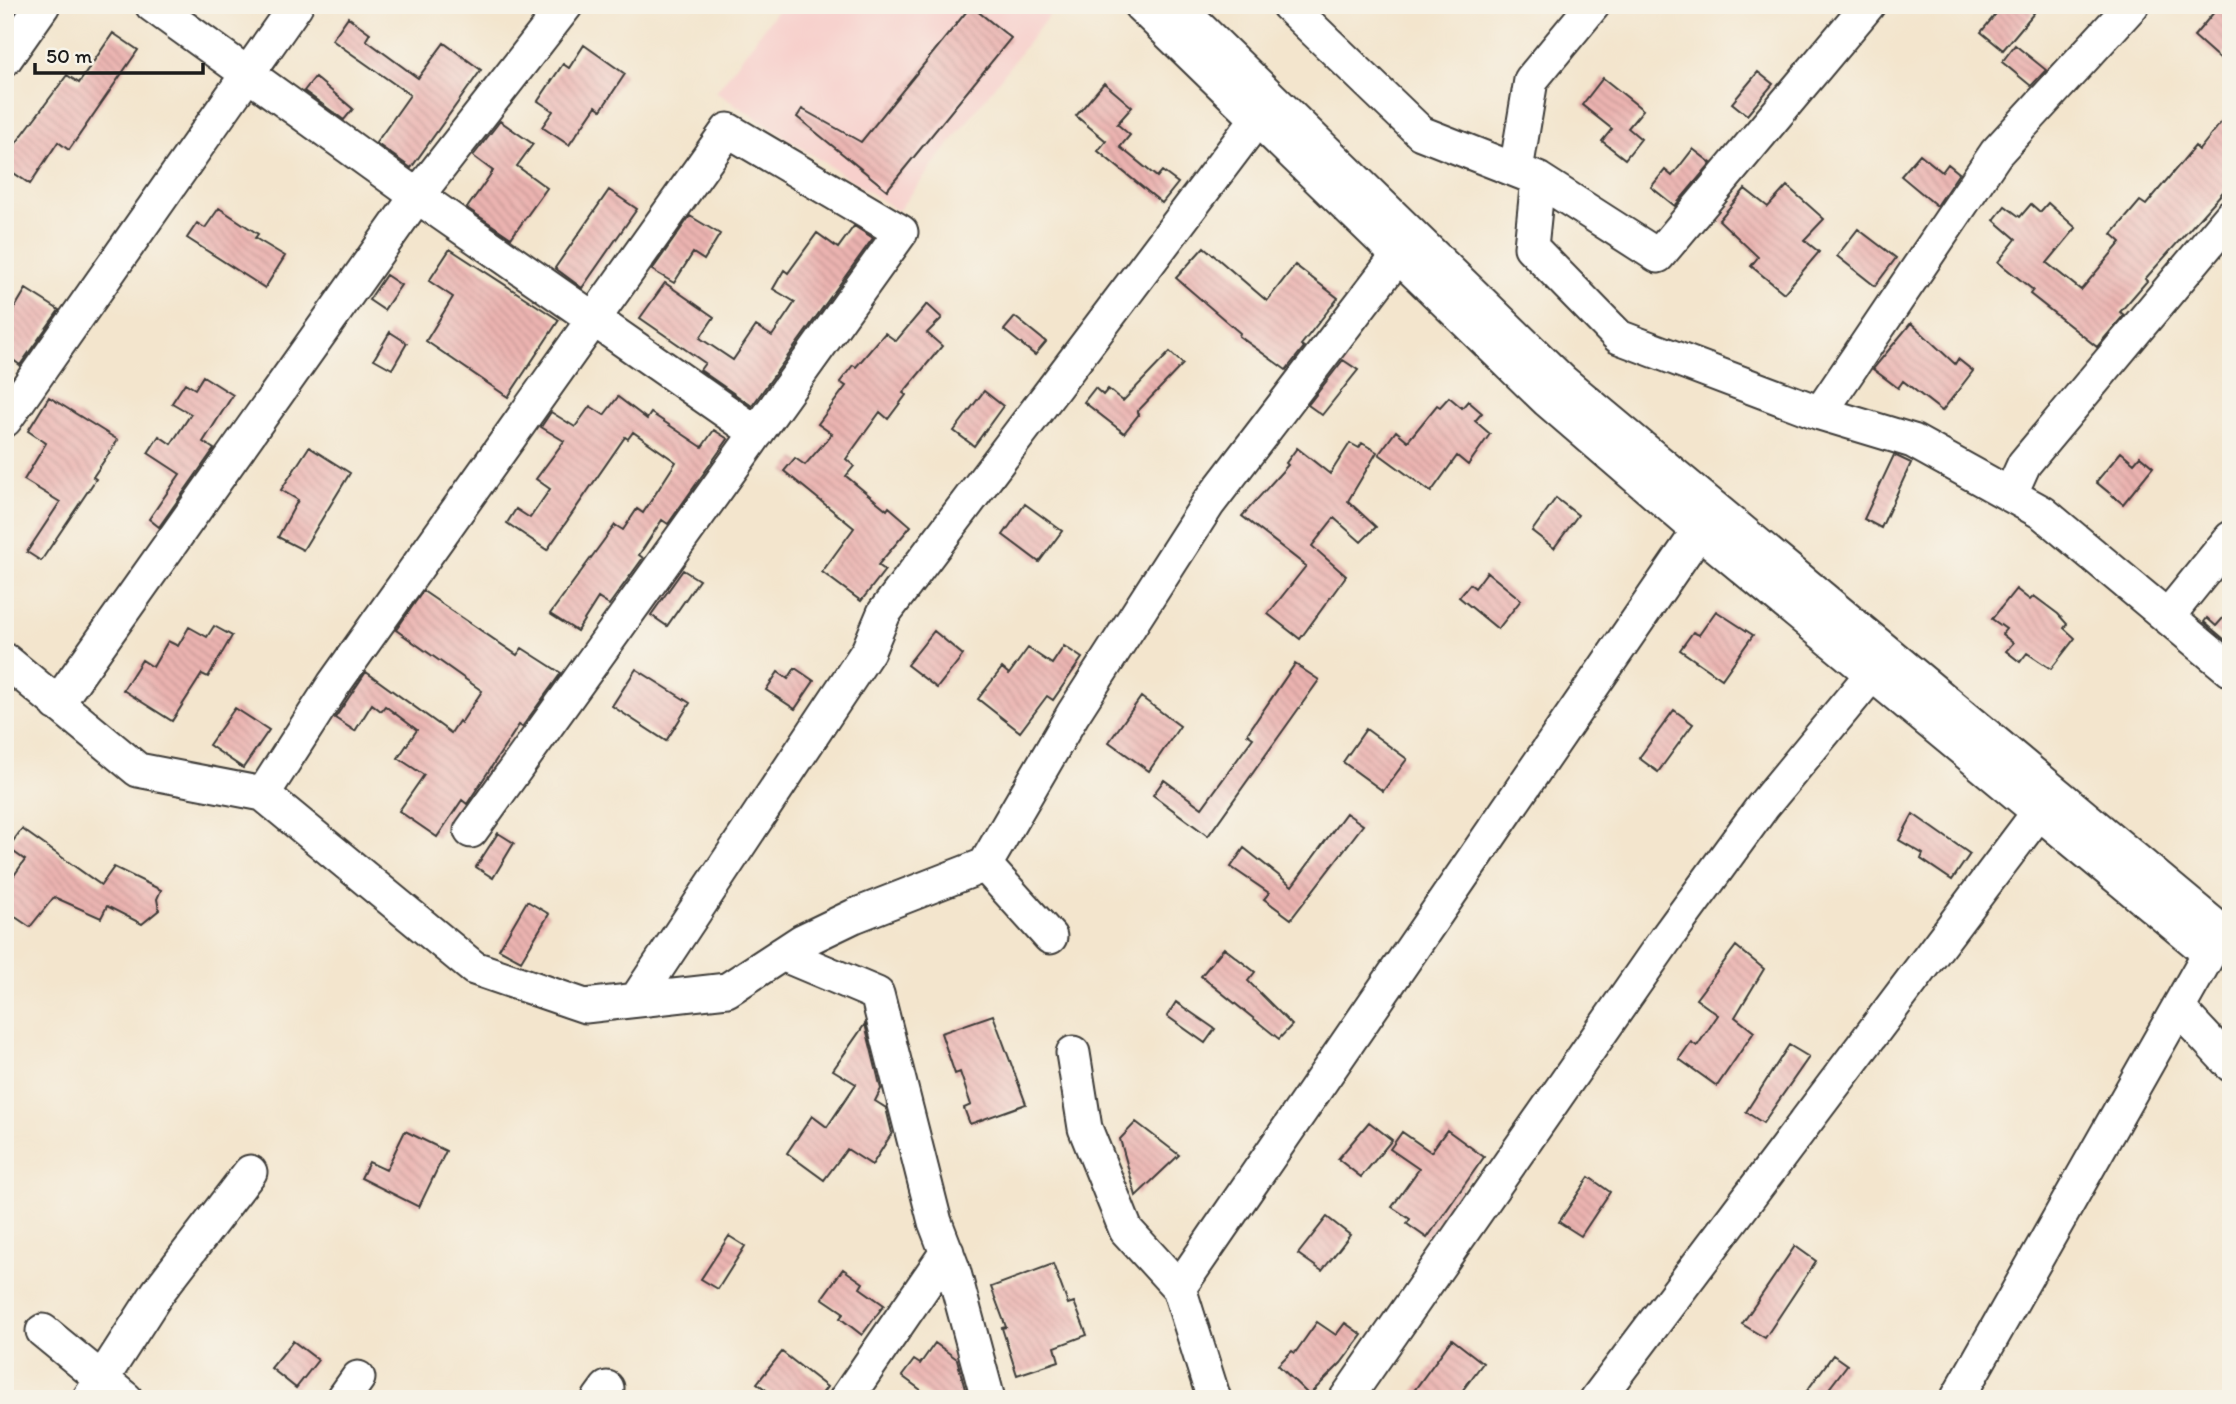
<svg xmlns="http://www.w3.org/2000/svg" width="2236" height="1404" viewBox="0 0 2236 1404" font-family="Itim,sans-serif">
<style>
.built{fill:#f7d0cc}
.building{fill:url(#building-back-hatch)}
.lines{fill:none;stroke-linecap:round;stroke-linejoin:round}
.minor-casing{stroke:#3c3a37;stroke-width:37}
.minor{stroke:#fff;stroke-width:33}
</style>
<defs>
<pattern id="building-back-hatch" width="6" height="6" patternUnits="userSpaceOnUse" patternTransform="scale(1.75)"><rect width="6" height="6" fill="#ebb3b0"/><path d="M-1 5l2 2M0 0l6 6M5-1l2 2" fill="none" stroke="#c99997"/></pattern>
</defs>
<rect width="100%" height="100%" fill="#f7f3e8"/>
<filter id="ink" filterUnits="userSpaceOnUse"><feTurbulence type="fractalNoise" baseFrequency=".0143" numOctaves="2"/><feDisplacementMap in="SourceGraphic" scale="14" xChannelSelector="R" yChannelSelector="G"/><feConvolveMatrix kernelMatrix="1 2 1 2 8 2 1 2 1" color-interpolation-filters="sRGB"/></filter>
<filter id="wash" filterUnits="userSpaceOnUse"><feTurbulence type="fractalNoise" baseFrequency=".00686" numOctaves="4" result="noise"/><feDisplacementMap in="SourceGraphic" scale="28" xChannelSelector="R" yChannelSelector="G"/><feGaussianBlur stdDeviation="1.57" result="paint"/><feColorMatrix in="noise" values="0 0 0 0 0 0 0 0 0 0 0 0 0 0 0 0 0 1.4 0 .05"/><feComposite in="paint" operator="in"/></filter>
<g filter="url(#wash)">
<rect width="100%" height="100%" fill="#f3e5cd"/>
<path class="built" d="M781,5H1041L1050,14L898,211L716,92Z"/>
<g id="blocks">
<path class="building" d="M2003,5H2025L2034,13L2003,50L1981,32Z
M2220,5H2231V47L2220,59L2194,36Z
M971,6L1011,38L887,190L797,117L802,109L861,142Z
M348,17L370,33L366,40L418,78L444,43L481,70L411,168L376,143L410,95L332,40Z
M113,33L138,50L69,150L58,142L30,184L5,167V158L67,75L79,83Z
M584,45L625,74L601,110L596,106L569,145L542,127L553,111L538,101L563,64L569,68Z
M2015,45L2046,70L2031,86L2002,62Z
M1758,72L1773,84L1747,115L1732,103Z
M315,77L353,109L344,120L304,91Z
M1603,78L1643,110L1628,128L1641,139L1625,159L1602,141L1612,129L1582,105Z
M1104,83L1132,107L1117,124L1130,135L1120,147L1157,177L1162,171L1178,183L1162,203L1098,151L1106,141L1076,116Z
M2231,110V183L2145,279L2147,281L2120,312L2124,315L2097,347L2030,294L2033,290L1998,262L2016,239L1994,220L2005,206L2020,217L2031,204L2040,212L2048,203L2076,228L2047,263L2081,290L2121,242L2112,234L2140,201L2146,205L2195,146L2199,150Z
M500,121L533,144L517,166L547,188L511,238L467,208L493,171L473,156Z
M1693,149L1711,163L1675,206L1651,187L1665,170L1672,176Z
M1920,154L1942,172L1948,164L1959,173L1937,206L1901,176Z
M1787,186L1824,219L1804,240L1819,252L1784,293L1751,266L1758,257L1719,220L1745,189L1768,207Z
M609,190L637,209L582,288L555,268Z
M219,208L258,234L255,238L285,256L265,288L187,238L197,223L205,228Z
M690,216L720,234L704,260L693,253L674,283L652,270Z
M854,226L873,238L752,406L700,370L705,363L640,318L665,283L714,317L700,338L733,360L756,326L772,336L795,302L773,289L784,270L788,273L817,233L838,248Z
M1858,229L1896,258L1875,286L1837,256Z
M1204,247L1267,301L1295,265L1338,298L1301,345L1304,347L1286,370L1239,336L1240,333L1176,278Z
M450,249L559,320L508,397L426,341L453,297L429,281Z
M386,275L401,285L384,310L369,300Z
M26,289L59,310L20,365L5,354V324Z
M927,304L942,318L927,333L942,346L903,393L906,395L888,419L880,412L846,459L854,466L846,476L887,510L889,507L911,526L878,565L885,570L861,601L822,572L854,528L784,471L795,458L805,465L832,434L818,424L846,386L840,382L853,365L856,367L885,333L896,341Z
M1015,317L1046,342L1035,355L1004,330Z
M1911,323L1955,364L1958,359L1973,371L1942,411L1903,381L1898,388L1873,369Z
M390,332L407,343L392,369L374,359Z
M1170,352L1183,364L1137,412L1139,414L1124,433L1084,402L1095,388L1103,395L1108,389L1123,401Z
M1343,360L1358,370L1322,415L1308,405Z
M203,376L233,395L203,442L214,449L159,527L149,519L180,474L148,453L159,436L171,444L191,414L172,403L185,383L195,389Z
M984,391L1003,406L974,446L954,431Z
M49,397L118,440L93,477L96,479L41,561L27,552L60,502L24,480L46,443L28,431Z
M618,397L647,419L651,413L702,447L714,430L728,439L668,524L662,520L639,555L643,558L609,605L598,598L577,631L550,614L615,525L623,530L637,509L643,513L676,462L633,432L628,439L625,437L547,550L507,523L516,509L530,518L550,489L536,479L564,441L541,427L551,412L575,427L590,406L604,415Z
M1449,397L1462,408L1468,401L1482,413L1475,421L1490,434L1468,465L1457,456L1431,492L1379,454L1396,431L1408,441L1437,405L1440,407Z
M1350,443L1359,448L1362,443L1377,452L1348,501L1376,527L1361,542L1334,518L1312,546L1346,576L1300,639L1268,614L1306,566L1242,516L1288,465L1286,463L1297,448L1330,474Z
M309,447L350,473L303,550L278,537L298,500L281,490Z
M2121,452L2134,463L2140,456L2153,467L2123,504L2096,482Z
M1894,455L1911,463L1881,528L1864,519Z
M1556,498L1578,515L1554,548L1532,531Z
M1025,504L1062,531L1039,562L1003,535Z
M683,570L699,580L667,626L651,615Z
M1487,572L1521,600L1498,629L1459,597L1470,584L1475,588Z
M2016,589L2030,600L2034,596L2058,614L2067,624L2064,628L2075,638L2051,669L2027,653L2020,662L2006,651L2013,643L2002,634L2006,629L1992,619Z
M423,591L517,655L522,648L561,673L522,727L519,725L467,804L462,800L437,837L399,811L424,775L398,758L417,730L385,706L381,711L372,704L355,731L335,718L366,672L451,733L459,721L461,723L482,691L396,630Z
M2231,609V645L2204,622L2207,618L2216,626Z
M1716,611L1753,635L1722,679L1680,650L1693,632L1699,635Z
M214,626L232,636L208,677L202,674L172,721L123,690L142,660L153,667L168,641L178,646L189,627L207,637Z
M934,631L963,655L937,688L907,665Z
M1064,646L1082,658L1053,700L1047,696L1020,732L978,699L1002,668L1009,674L1028,648L1052,664Z
M1295,664L1319,680L1208,836L1153,795L1164,780L1202,808L1253,738L1247,734Z
M795,668L814,681L795,709L766,690L778,672L788,679Z
M636,669L690,703L666,741L612,706Z
M1141,697L1180,726L1149,771L1109,742Z
M235,708L269,730L243,768L209,745Z
M1674,710L1693,724L1658,772L1639,758Z
M1366,729L1407,759L1383,791L1343,762Z
M1346,813L1363,825L1291,919L1264,899L1269,893L1231,867L1244,848L1292,886Z
M1913,814L1970,854L1952,880L1921,859L1923,854L1899,840Z
M22,829L101,885L114,867L161,890L157,899L159,910L142,924L107,906L101,918L54,897L30,927L5,910V888L25,860L8,848Z
M498,833L514,843L493,878L476,867Z
M527,901L549,914L521,961L499,949Z
M1736,946L1764,969L1735,1017L1754,1032L1717,1086L1679,1059L1691,1042L1697,1046L1718,1015L1696,999Z
M1224,948L1255,972L1248,981L1292,1025L1279,1039L1201,976Z
M1176,1002L1215,1029L1205,1043L1167,1016Z
M993,1015L1026,1104L970,1124L964,1108L971,1105L960,1072L955,1074L941,1033Z
M865,1024L881,1089L875,1101L886,1108L892,1133L872,1165L847,1149L824,1180L787,1153L812,1116L827,1127L856,1084L833,1070Z
M1789,1045L1809,1057L1763,1123L1746,1112Z
M1136,1122L1179,1155L1136,1196L1120,1139Z
M1369,1122L1392,1140L1361,1177L1338,1159Z
M1447,1130L1484,1157L1427,1238L1407,1224L1410,1219L1392,1207L1419,1169L1390,1149L1402,1132L1431,1152Z
M405,1131L446,1151L419,1207L361,1178L369,1162L386,1170Z
M1589,1177L1610,1192L1581,1236L1559,1222Z
M1327,1217L1350,1235L1322,1271L1298,1254Z
M729,1236L745,1246L718,1289L701,1279Z
M1795,1246L1816,1261L1765,1338L1742,1324Z
M1053,1264L1068,1304L1074,1302L1087,1335L1055,1347L1059,1361L1017,1375L1002,1328L1006,1327L991,1287Z
M843,1269L863,1283L860,1288L884,1305L862,1335L840,1318L844,1313L822,1298Z
M1317,1322L1336,1335L1345,1323L1362,1335L1341,1363L1309,1395L1278,1365L1292,1351L1295,1353Z
M1452,1339L1483,1363L1456,1399H1408Z
M293,1341L318,1360L296,1388L271,1368Z
M935,1343L957,1359L966,1393L962,1399H933L902,1376L914,1360L920,1364Z
M782,1352L827,1387L818,1399H778L757,1383Z
M1833,1355L1847,1365L1821,1399H1801Z"/>
</g>
</g>
<g filter="url(#ink)">
<use href="#blocks" fill-opacity="0" stroke="#3c3a37" stroke-width="2"/>
<g class="lines">
<g class="minor-casing">
<path id="minor" d="M152,5L417,196L757,433
M1140,5L1547,400L1699,531L2209,953
M1176,5L1563,382L2221,931
M1288,5L1421,133L1538,179L1531,247L1619,337L1820,413L1913,441L2043,513L2231,670
M5,59L43,5
M1516,170L1531,80L1593,5
M1538,179L1658,256L1868,5
M1820,413L1996,153L2132,5
M5,420L296,5
M2010,495L2024,464L2231,216
M2167,617L2231,538
M5,660L138,770L263,794L474,968L585,1006L727,990L802,941L854,916L985,865L1050,937
M57,704L417,196L566,5
M263,794L334,684L728,130L901,232L471,831
M985,865L1073,714L1208,504L1398,256
M782,954L877,994L935,1222L953,1269L988,1399
M636,1000L868,651L884,613L1257,119
M2178,1008L2231,1065
M1073,1053L1085,1128L1126,1230L1179,1288L1214,1399
M1179,1288L1699,531
M43,1331L126,1399
M89,1399L158,1292L250,1172
M343,1399L358,1378
M599,1399L607,1388
M846,1399L947,1252
M1346,1399L1665,940L1763,806L1872,674
M1597,1399L2039,812
M1957,1399L2220,934"/>
</g>
<use href="#minor" class="minor"/>
</g>
</g>
<rect width="2236" height="1404" fill="none" stroke="#f7f3e8" stroke-width="28"/>
<path d="M35 63v10h168v-10" fill="none" stroke="#1c1c1c" stroke-width="3.5"/>
<text x="46" y="63" font-size="21" fill="#1c1c1c" stroke="#f7f3e8" stroke-width="5" paint-order="stroke">50 m</text>
</svg>
